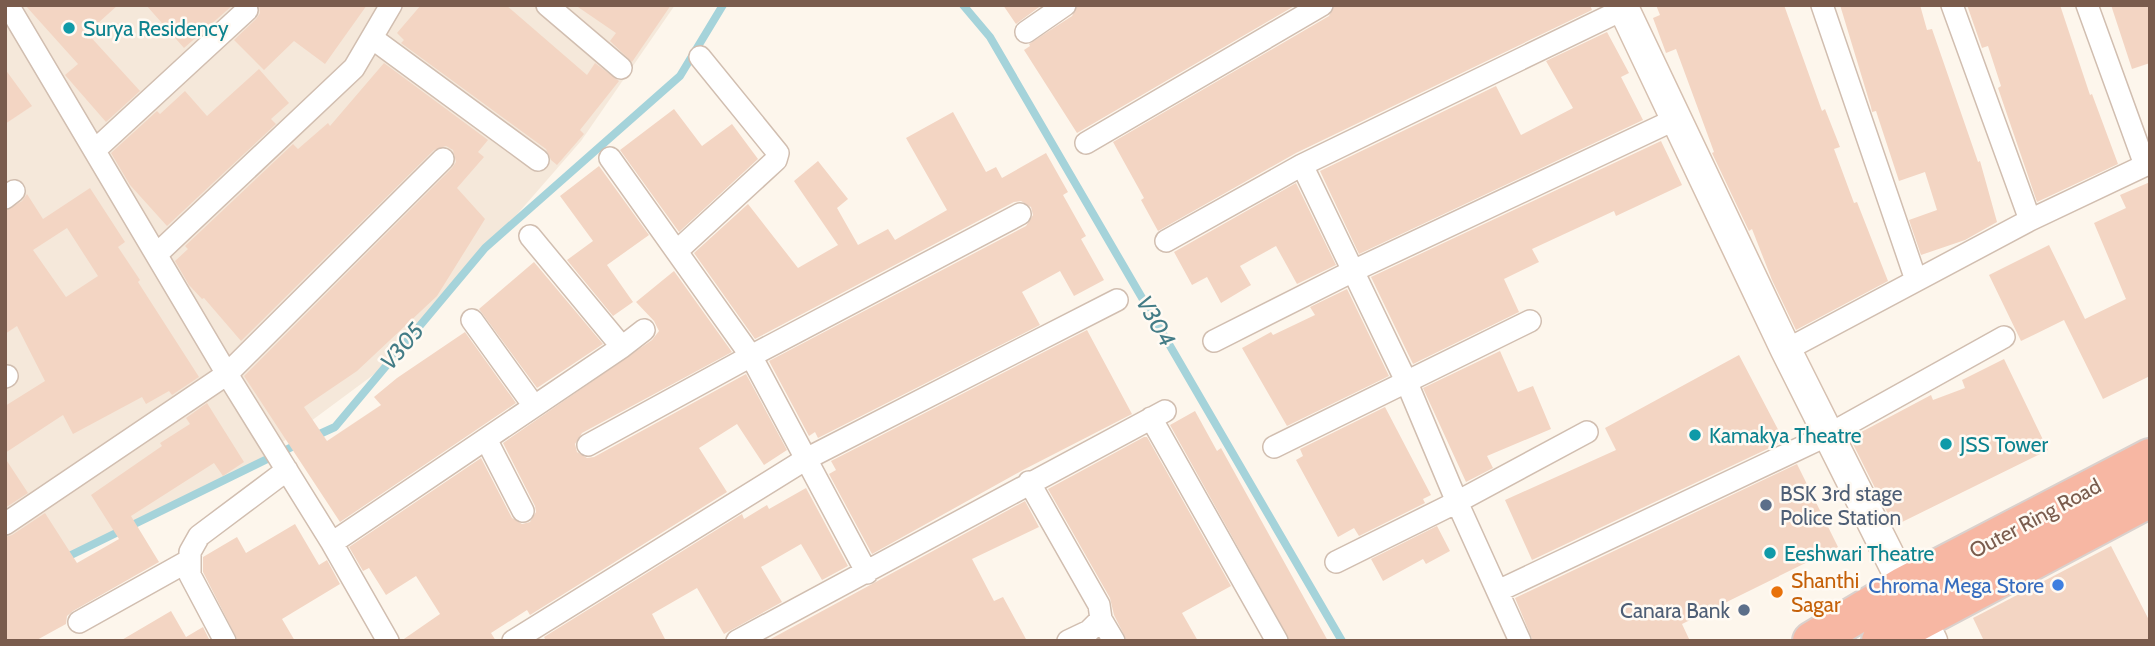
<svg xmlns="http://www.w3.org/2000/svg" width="2155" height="646" viewBox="0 0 2155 646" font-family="Cabin,sans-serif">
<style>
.residential{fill:#f5e8da}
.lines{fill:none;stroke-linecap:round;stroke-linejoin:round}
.stream{stroke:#a5d3da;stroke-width:8}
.building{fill:#f3d5c3;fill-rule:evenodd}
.street-casing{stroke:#d1beb0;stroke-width:24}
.secondary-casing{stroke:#d6c0b0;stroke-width:33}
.highway-casing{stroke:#dad1cd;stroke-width:42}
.street{stroke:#fff;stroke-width:21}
.secondary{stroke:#fff;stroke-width:30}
.highway{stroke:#f7b7a3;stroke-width:38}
.culture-dot{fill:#0f9aa8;stroke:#fffaf3;stroke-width:2.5}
.service-dot{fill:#5c6f8a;stroke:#fffaf3;stroke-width:2.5}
.shop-dot{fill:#3f7fe0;stroke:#fffaf3;stroke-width:2.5}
.food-dot{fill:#e8710a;stroke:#fffaf3;stroke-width:2.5}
.labels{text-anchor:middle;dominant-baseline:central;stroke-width:5;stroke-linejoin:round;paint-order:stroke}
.culture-label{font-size:21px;fill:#0d838f;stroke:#fffaf3;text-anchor:start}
.service-label{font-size:21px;fill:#4e5e75;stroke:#fffaf3;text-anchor:start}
.street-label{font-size:21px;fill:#7a5c4d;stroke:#fffaf3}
.food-label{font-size:21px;fill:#c56008;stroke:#fffaf3;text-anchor:start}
.shop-label{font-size:21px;fill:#366cbe;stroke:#fffaf3;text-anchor:end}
.water-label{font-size:23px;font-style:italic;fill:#437c86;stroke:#fffaf3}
</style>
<rect width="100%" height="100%" fill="#fdf6ec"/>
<path class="residential" d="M5,5H675L581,141L384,367L242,472L5,587Z"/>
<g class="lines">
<path class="stream" d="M963,5L990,37L1342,641
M313,437L335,427L485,248L680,76L723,5
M65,558L298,444"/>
</g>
<path class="building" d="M25,5H118L87,33L140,91L106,122L65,75L78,64Z
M146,5H233L184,48Z
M259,5H367L325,64L294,41L264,70L234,40L256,19L260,13Z
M421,5H506L587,75L595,63L619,81L580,130L584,134L557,165L551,160L546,149L401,43L404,40L397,33Z
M575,5H671L632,62L610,41L616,33Z
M1003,5H1042L1016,24Z
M1078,5H1296L1077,133L1024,50L1030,46L1029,44L1072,16Z
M1335,5H1590L1592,10L1296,153L1158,231L1141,200L1144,198L1113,142L1329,16Z
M1656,5H1784L1822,111L1825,109L1840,147L1834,149L1854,203L1857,202L1888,281L1796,330L1772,280L1752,229L1749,231L1712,153L1714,152L1676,49L1666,53L1653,18L1660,15Z
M1840,5H1920L1927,30L1932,29L1978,162L1980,161L1997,222L1965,240L1921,255L1909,220L1937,210L1925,172L1899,181L1876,111L1872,112L1871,107Z
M1967,5H2060L2090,95L2092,94L2118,164L2037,202L1998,88L2001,86L1988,46L1982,48Z
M2111,5H2150V63L2132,69Z
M1607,32L1629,73L1621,77L1643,120L1359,254L1320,171L1496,86L1521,135L1573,108L1546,61Z
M384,63L488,140L478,152L484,157L457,188L485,219L437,296L357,371L304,407L327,441L381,405L374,397L397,378L465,332L516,403L340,522L244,376L452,168L456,162L453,150L446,146L434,150L241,341L204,298L202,299L189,285L175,261L188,249L185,246L293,144L298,149L328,123L330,126Z
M5,69L32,106L5,124Z
M259,69L289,103L271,119L276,124L167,226L130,185L111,153L157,111L160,114L185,91L207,116Z
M674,109L702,146L732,124L758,159L679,232L620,150Z
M953,112L986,172L996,167L1002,178L1046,153L1068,192L1063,195L1086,236L1081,239L1104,280L1074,296L1060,271L1022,292L1040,325L818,438L815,432L809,436L769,361L1026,226L1033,215L1031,207L1021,201L1014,202L755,339L694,253L748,204L798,268L838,245L794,181L818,161L848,199L837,208L858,245L888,229L895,240L947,210L906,138Z
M1661,141L1682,185L1616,216L1614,211L1532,249L1539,262L1504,279L1519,312L1413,364L1371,277Z
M599,166L649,235L607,265L633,302L613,316L567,260L593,241L560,196Z
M2150,182V376L2103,399L2064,320L2021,341L1989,275L2049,245L2085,319L2126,299L2094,223L2126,208L2120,195Z
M1296,183L1336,265L1297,284L1276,246L1240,266L1251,285L1221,303L1207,277L1192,285L1174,252Z
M90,188L125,242L118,247L140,280L138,282L199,377L172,395L169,391L146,404L142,397L73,434L63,415L5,453V406L45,381L17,326L5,334V211L22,201L27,194L43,219ZM67,228L98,276L66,297L33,250Z
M534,262L603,344L537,388L479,309Z
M674,271L732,352L582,433L575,444L577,452L587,458L594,457L746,374L787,450L764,465L737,424L699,448L727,492L530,615L527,610L491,633L496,641H401L440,614L416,576L386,595L369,568L363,571L349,547L481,458L512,518L522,524L530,522L536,512L535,506L503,443L652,340L659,331L654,321L636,302Z
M1347,289L1389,376L1287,426L1242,348L1271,332L1273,335L1315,315L1310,307Z
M1087,330L1132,414L1023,470L872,554L829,474L836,470L831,461Z
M1500,351L1518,392L1533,386L1551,429L1487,456L1493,468L1466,482L1423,388Z
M1739,355L1784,441L1532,560L1505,500L1616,450L1605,428Z
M2004,359L2048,450L1894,526L1850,438L1931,395L1933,400L1965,388L1962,380Z
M207,403L244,462L223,476L214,463L131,516L159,562L73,611L67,616L66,624L35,641H5V537L12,535L45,513L77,563L119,539L91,495L162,446L160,443L190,424L186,418Z
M1385,407L1431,495L1423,499L1425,503L1359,536L1354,528L1338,537L1296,460L1303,456L1300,449Z
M1195,411L1217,451L1221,448L1328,641H1290L1170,425Z
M1144,437H1147L1231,586L1182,613L1198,641H1127L1114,615L1110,598L1048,489Z
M5,458L28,493L5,508Z
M1797,464L1838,547L1682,624L1690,641H1533L1515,598Z
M806,488L848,566L822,580L801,544L761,567L782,602L724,634L697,588L652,614L666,641H546L544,637L742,514L744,519L767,505L769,509Z
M1025,501L1039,527L972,559L994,601L1003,597L1027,641H767Z
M295,524L319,565L327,560L340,584L282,619L295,641H238L203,572V557L237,537L246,553Z
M1437,526L1450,551L1426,564L1423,559L1383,581L1371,559Z
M2111,546L2150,622V641H1984L1973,618Z
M171,611L186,637L203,627L210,641H120Z"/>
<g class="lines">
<g class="street-casing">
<path id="street" d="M8,5L227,374L332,543L388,641
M547,5L621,68
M1822,5L1916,280
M1952,5L2030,220
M2087,5L2145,165
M1026,32L1065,5
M372,38L538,160
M1086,143L1322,5
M95,150L247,10
M610,158L751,356L867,573
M1302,165L1407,383L1457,502L1520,641
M5,198L14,191
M530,236L622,347
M1166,241L1302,165L1624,9
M678,250L776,160L778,153L700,57
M157,254L354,68L391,5
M472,320L534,406
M1214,341L1353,271L1676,119
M1786,350L2030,220L2150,163
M5,377L7,376
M1151,418L1277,641
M486,439L523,511
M588,445L751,356L1020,214
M1274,447L1530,321
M1029,482L1099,605L1101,619L1114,641
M5,524L227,374L443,159
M332,543L622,347L644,330
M1336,562L1457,502L1587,432
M1498,591L1828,435L2004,337
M79,622L190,560
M225,641L190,575V552L199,536L287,470
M513,641L806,459L1117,300
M737,641L1165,411
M1068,641L1089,631L1101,619"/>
</g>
<g class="secondary-casing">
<path id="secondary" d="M1622,5L1786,350L1932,641"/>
</g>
<g class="highway-casing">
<path id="highway" d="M1812,641L1904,586L2150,458
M1881,641L2150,498"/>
</g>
<use href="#street" class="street"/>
<use href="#secondary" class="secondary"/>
<use href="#highway" class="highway"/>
</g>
<g class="culture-dot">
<circle cx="69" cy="28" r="7"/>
<circle cx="1695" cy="435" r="7"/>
<circle cx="1946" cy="444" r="7"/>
<circle cx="1770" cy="553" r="7"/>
</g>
<g class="service-dot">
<circle cx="1766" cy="505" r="7"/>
<circle cx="1744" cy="610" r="7"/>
</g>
<circle class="shop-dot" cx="2058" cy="585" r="7"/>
<circle class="food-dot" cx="1777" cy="592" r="7"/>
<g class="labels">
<g class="culture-label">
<text x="83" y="28">Surya Residency</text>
<text x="1709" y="435">Kamakya Theatre</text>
<text x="1960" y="444">JSS Tower</text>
<text x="1784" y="553">Eeshwari Theatre</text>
</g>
<g class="service-label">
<text x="1780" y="493">BSK 3rd stage<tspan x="1780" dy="24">Police Station</tspan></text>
<text x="1730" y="610" text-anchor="end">Canara Bank</text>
</g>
<g class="street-label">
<text transform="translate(2035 518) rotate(-28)">Outer Ring Road</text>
</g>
<g class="food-label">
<text x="1791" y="580">Shanthi<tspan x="1791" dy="24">Sagar</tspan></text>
</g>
<g class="shop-label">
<text x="2044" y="585">Chroma Mega Store</text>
</g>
<g class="water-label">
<text transform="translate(1156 321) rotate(60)">V304</text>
<text transform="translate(402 346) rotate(-50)">V305</text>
</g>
</g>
<rect width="2155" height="646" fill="none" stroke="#7a5c4d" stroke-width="14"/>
</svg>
